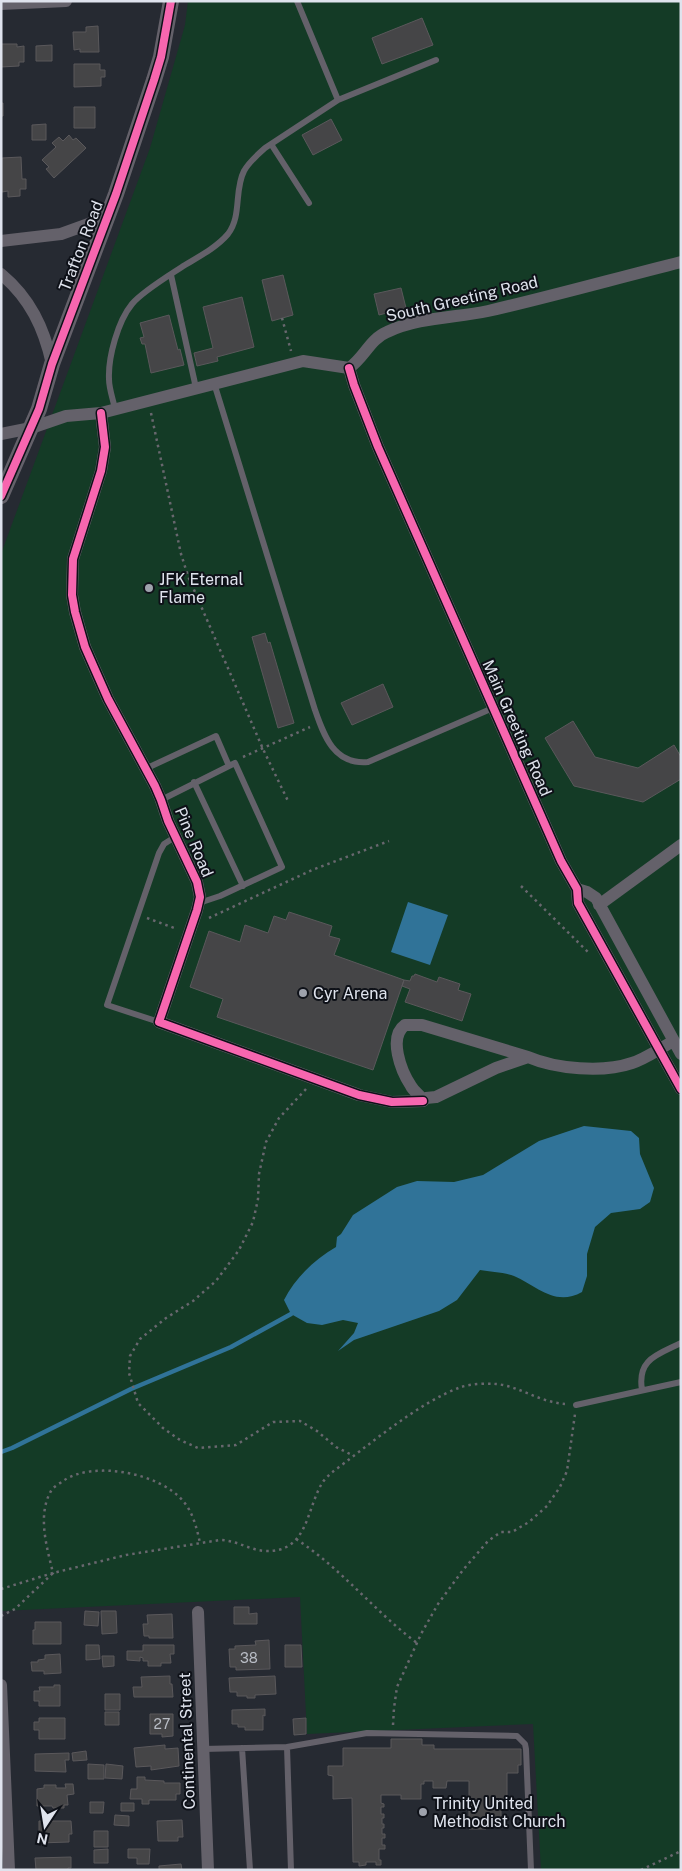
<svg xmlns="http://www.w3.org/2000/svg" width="682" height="1871" viewBox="0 0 682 1871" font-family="'Public Sans',sans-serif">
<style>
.green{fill:#143b26}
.water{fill:#307398}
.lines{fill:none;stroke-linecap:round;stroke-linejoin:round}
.stream{stroke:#307398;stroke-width:4.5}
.building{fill:#454547;stroke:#5a585b}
.path{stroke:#68676e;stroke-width:2.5;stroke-dasharray:2.5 4;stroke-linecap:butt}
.service{stroke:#64616a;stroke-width:6}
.minor{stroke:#64616a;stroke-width:12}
.tertiary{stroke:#64616a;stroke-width:16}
.cycleway-casing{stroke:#0e1118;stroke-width:11}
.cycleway{stroke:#f766af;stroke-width:8}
.poi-dot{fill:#9ea2ac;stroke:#0e1118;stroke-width:2}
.labels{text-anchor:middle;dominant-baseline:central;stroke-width:4;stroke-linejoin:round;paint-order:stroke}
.number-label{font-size:14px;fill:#b8bcc4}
.street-label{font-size:16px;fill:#dfe3ed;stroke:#0e1118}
.poi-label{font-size:16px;fill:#dfe3ed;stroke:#0e1118;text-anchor:start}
</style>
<rect width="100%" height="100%" fill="#262a32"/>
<path class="green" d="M188,1H681V1870H541L533,1724L307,1734L300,1597L1,1611V554L150,148L185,25Z"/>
<path class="water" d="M408,902L448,915L430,965L391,952Z
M584,1126L631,1131L639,1138L640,1154L654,1188L650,1202L640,1209L611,1213L595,1227L587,1254V1276L582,1292C555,1307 537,1286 514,1276C504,1272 490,1272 480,1270L457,1300L439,1311L354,1340L338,1351L354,1333L358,1323L343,1320L322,1325L307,1323L291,1314L284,1300C295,1278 315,1259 336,1247L337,1237L341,1234L353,1215L397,1187L417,1181L454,1182L483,1175L539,1141Z"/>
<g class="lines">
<path class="stream" d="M1,1452L12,1448L131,1389L231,1347L291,1314"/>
</g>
<path class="building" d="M422,18L433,45L382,64L372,38Z
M98,26L99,52H80V49L74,50L73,32H86V27Z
M1,44H17V47L24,46V62H19V66L1,67Z
M52,45V61H36V46Z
M74,64H100V70H105V77H101V86L74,87Z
M1,103H3V116H1Z
M74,107H95V128H74Z
M331,119L342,140L313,155L302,135Z
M46,124V140H32V125Z
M69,135L73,140L76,138L86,148L54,178L46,169L49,167L42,160L56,147L52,143L59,137L63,141Z
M21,157L22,179H26V189H20V196L8,197V191L2,192V158Z
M283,275L293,315L272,321L262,280Z
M401,288L406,308L379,315L374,294Z
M242,297L254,347L217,357L218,361L197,366L194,353L213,348L203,307Z
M169,315L178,350L180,349L184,365L151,373L145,344H142L140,338L144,337L140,323Z
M265,633L268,643L270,642L294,723L278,728L252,637Z
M383,684L393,707L352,725L341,703Z
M573,721L595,757L638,768L674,745L681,757V779L643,802L574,786L545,738Z
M289,912L332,926L329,936L340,939L334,955L404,980L373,1070L217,1017L223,999L190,987L209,931L240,942L245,925L268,933L274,916L286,920Z
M415,974L437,982L439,977L460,984L458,990L471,994L462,1021L405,1002L410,989L402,986L404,980L410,981L412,976H414Z
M234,1607H249V1614L257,1613V1624H234Z
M85,1611L99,1612L98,1626L84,1625Z
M101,1611H116L117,1633L102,1634Z
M172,1614L173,1638H149V1636H144L143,1624H148L147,1615Z
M35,1622H61V1644H33V1630H35Z
M269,1640L270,1669L236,1670V1667H230L229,1649H235V1646L256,1645L255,1641Z
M86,1645H99L100,1659L86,1660Z
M143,1645H174V1654H170L171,1663H161V1666H148V1661H143V1658L140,1657V1661L127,1660V1651H143Z
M285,1645H301L302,1667H285Z
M60,1654L61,1673L44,1674V1671H32L31,1662H38V1660L45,1659V1655Z
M102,1656H114V1666L103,1667Z
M170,1676V1684H172L173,1697H134L133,1687H142L141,1677Z
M275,1676L276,1694L255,1695V1698H247V1696H237V1692H230L229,1678Z
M54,1685H60V1706H39V1701H34V1691H40L39,1687H54Z
M105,1694H120V1710H105Z
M265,1709V1716L263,1715V1730H245V1727H238V1724H232V1710Z
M105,1712H119V1725H105Z
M150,1714H173V1736L162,1737V1734H150Z
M39,1718H65V1739H39V1730H34V1722H39Z
M306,1718V1734L294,1735L293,1719Z
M391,1739H422V1745H434V1749H521V1765H518V1773H507V1807H501V1822H491V1826H486V1829H469V1781H447L446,1788H433V1781H424V1784H421V1799H401V1795H381V1803L384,1804V1807H381V1814H384V1818H382V1824H384V1828H382V1834H385V1838H382V1845H385V1849H379V1860H381V1865H376V1862H366V1865L359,1866V1862H353L352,1798L333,1799V1776L328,1775V1766H343V1748H391Z
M165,1745V1749L178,1748L179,1766L151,1770V1766L136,1767L134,1748Z
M86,1751L87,1760L73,1761L72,1753Z
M69,1753V1760H65L66,1772L35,1771V1754Z
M88,1764L104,1765V1779H88Z
M106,1764L123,1766L122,1779L105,1778Z
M137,1777H145V1780L164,1781V1783H180V1794H176V1800H149V1804H142V1799H130L131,1789H137Z
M65,1784H73L74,1794L67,1795L68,1805H64V1808H53L52,1806H37V1789L44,1788V1785H56V1788H66Z
M90,1802H104L103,1813H90Z
M121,1803H134V1811H121Z
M115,1815L129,1816V1826L114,1825Z
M182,1820L183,1837H178V1841H158L157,1821Z
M39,1821H71L72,1834H69V1842L39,1843Z
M94,1831H108V1847H94Z
M108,1849V1863H94V1850Z
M128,1849H150L149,1864H137V1858H128Z
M71,1857V1868H68V1870H36L35,1858Z
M181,1864L182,1870H159V1866Z"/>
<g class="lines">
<path class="path" d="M282,318L291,351
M151,413L181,554L188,576L263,749L288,801
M158,583L188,573
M243,757L310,727
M521,886L589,953
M147,918L177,929
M209,918L312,870L389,841
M306,1089L279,1118L266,1142L259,1174L258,1199L253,1222L239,1250L216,1281L193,1301L166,1318L140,1339L130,1356L129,1373L138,1403L163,1428L180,1440L198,1448L236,1445L273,1422L300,1421L317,1431L336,1447L354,1456
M296,1539C342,1569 374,1611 417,1643
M1,1589L53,1573C47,1548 37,1515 51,1491C53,1487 59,1484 63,1481C93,1460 160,1473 183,1501C193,1512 197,1529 200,1543
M1,1616L15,1609L53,1573L126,1555L220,1540C236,1540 249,1550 265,1551C307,1553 306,1512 321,1485C323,1481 327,1477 331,1473C368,1446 419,1402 461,1387C471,1384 485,1383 496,1384C519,1386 539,1402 565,1404
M393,1725L394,1708L397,1687L421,1634L438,1604L463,1570L488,1541L501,1532H512L529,1522L547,1506L560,1487L567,1471L575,1414
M641,1870L681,1851"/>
<path class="service" d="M297,1L338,100
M271,144L309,203
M171,275L196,388
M214,383L315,710C324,736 334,765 368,762L493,708
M115,409C113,399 109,389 109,379C108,357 118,321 132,304C143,291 170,275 185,265C200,256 217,247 228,234C242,216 234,190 244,171C249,162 257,155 265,148L338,100L436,60
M145,769L216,736L229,766
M194,782L243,886
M161,800L235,763L282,867L220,896L199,903
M159,1022L107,1005L159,853L164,844L175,837
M642,1390C637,1359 657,1355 681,1343
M576,1405L681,1382
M287,1747L367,1733L517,1736L525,1744L526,1749L531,1870
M242,1748L250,1870
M203,1749L287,1747L291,1870"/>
<path class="minor" d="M1,4L66,1
M1,241L61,234L108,217
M1,274C30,298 44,328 52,364
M349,368L354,385L378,447L561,861L577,889L578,903L681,1089
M101,413L105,447L101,471L73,559L72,595L75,612L85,647L108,699L155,786L161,800L168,821L197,882L200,897L197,910L159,1022L359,1095L392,1102L423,1101
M1,434L31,428L66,416L101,413L303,361L349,368C364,358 370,339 387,332C419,317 455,318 488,311C553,296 617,278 681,262
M577,889L587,892L596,898L681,1054
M599,905L681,845
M528,1057L422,1025H405C388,1037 401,1071 411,1086C414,1092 421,1095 423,1101L426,1098L436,1097L496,1068L528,1057C556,1069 603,1073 632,1063C647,1058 660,1048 674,1041
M198,1612L208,1870
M1,1685L9,1870"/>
<path class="tertiary" d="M1,496L39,409L52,364L116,194L154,80L161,57L171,1"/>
<g class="cycleway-casing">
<path id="cycleway" d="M349,368L354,385L378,447L561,861L577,889L578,903L681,1089
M101,413L105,447L101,471L73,559L72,595L75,612L85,647L108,699L155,786L161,800L168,821L197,882L200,897L197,910L159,1022L359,1095L392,1102L423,1101
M1,496L39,409L52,364L116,194L154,80L161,57L171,1"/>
</g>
<use href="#cycleway" class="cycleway"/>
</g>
<g class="poi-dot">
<circle cx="149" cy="588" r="5"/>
<circle cx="303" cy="993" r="5"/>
<circle cx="423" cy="1812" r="5"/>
</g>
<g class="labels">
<g class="number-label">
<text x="249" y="1658">38</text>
<text x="162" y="1724">27</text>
</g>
<g class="street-label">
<text transform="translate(81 246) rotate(-69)">Trafton Road</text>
<text transform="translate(462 299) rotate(-13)">South Greeting Road</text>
<text transform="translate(517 728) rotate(66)">Main Greeting Road</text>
<text transform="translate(194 842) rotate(67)">Pine Road</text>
<text transform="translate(187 1741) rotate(-92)">Continental Street</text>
</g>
<g class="poi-label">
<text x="159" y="579">JFK Eternal<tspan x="159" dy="18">Flame</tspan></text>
<text x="313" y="993">Cyr Arena</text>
<text x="433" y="1803">Trinity United<tspan x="433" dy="18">Methodist Church</tspan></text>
</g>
</g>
<rect width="682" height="1871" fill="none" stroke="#dfe3ed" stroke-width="5"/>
<g transform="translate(45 1826) rotate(192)" stroke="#0e1118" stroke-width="4" paint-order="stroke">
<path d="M0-4L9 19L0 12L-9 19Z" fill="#dfe3ed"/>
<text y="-8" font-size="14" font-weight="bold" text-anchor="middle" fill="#dfe3ed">N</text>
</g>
</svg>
